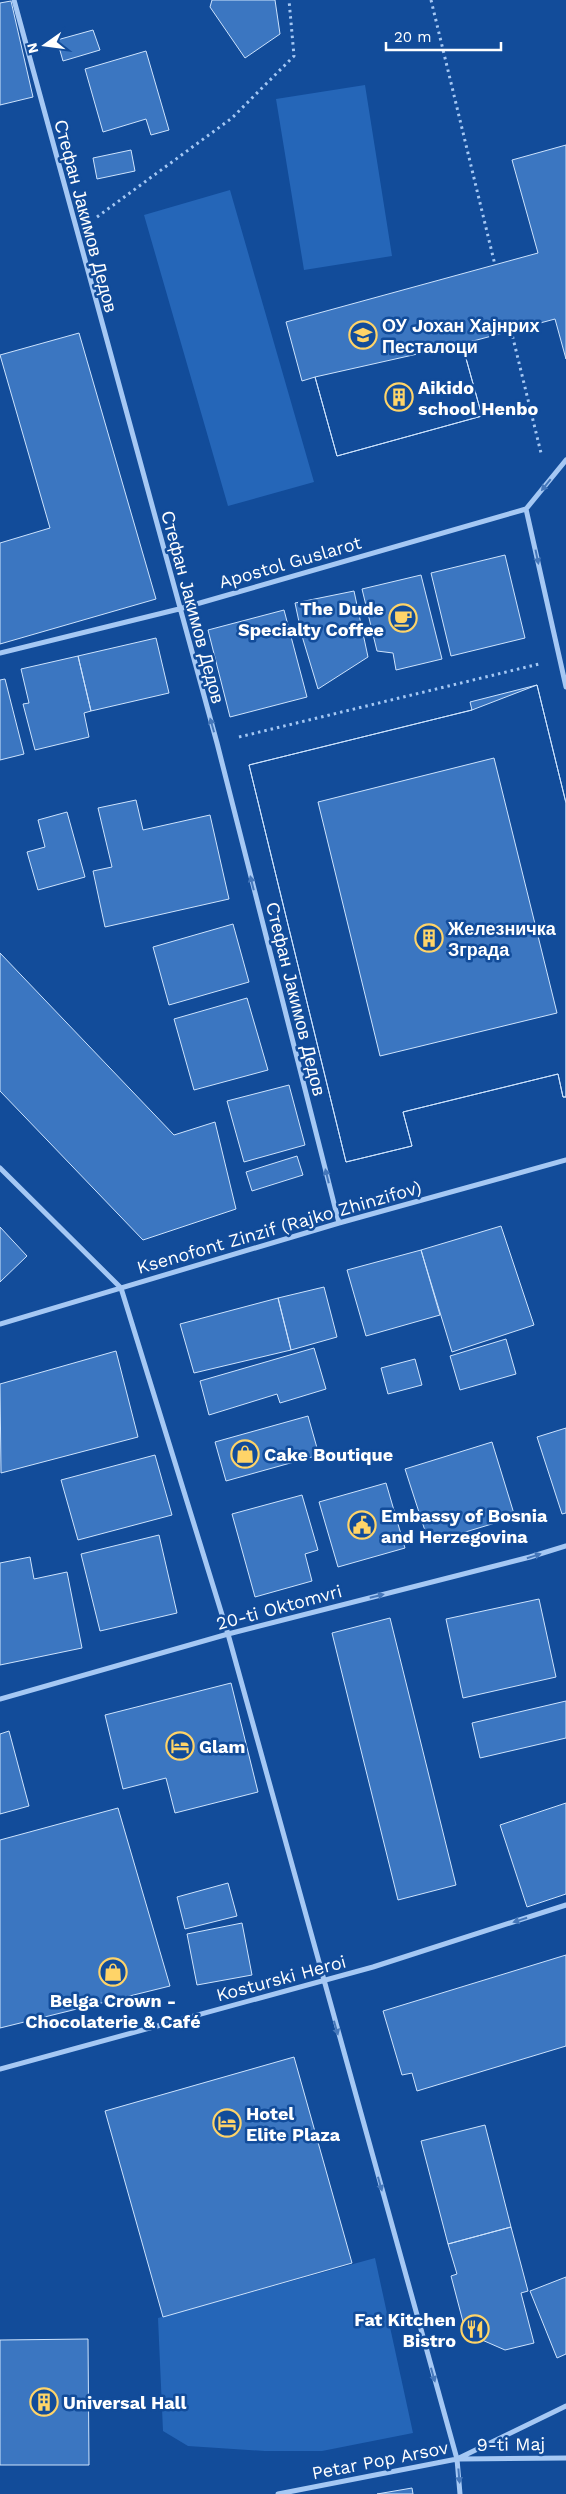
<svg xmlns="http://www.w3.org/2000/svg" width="566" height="2494" viewBox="0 0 566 2494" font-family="'Work Sans',sans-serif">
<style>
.green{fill:#2566b8}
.building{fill:#3b76c1;stroke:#cde3fd;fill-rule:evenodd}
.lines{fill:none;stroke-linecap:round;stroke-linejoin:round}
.path{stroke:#a5c8f4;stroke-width:3;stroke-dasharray:2.5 4;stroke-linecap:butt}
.street{stroke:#a5c8f4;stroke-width:5}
.oneway{fill:#4577ba}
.labels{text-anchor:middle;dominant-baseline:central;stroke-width:5;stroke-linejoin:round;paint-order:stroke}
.street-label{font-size:18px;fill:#fff;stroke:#124c9a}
.poi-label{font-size:18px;font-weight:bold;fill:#fff;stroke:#124c9a;text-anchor:start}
</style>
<rect width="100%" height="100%" fill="#124c9a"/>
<path class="green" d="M365,85L392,256L304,270L276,99Z
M230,190L314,482L228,506L144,215Z
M375,2258L413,2433L322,2451H265L188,2446L163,2431L158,2318Z"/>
<path class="building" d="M212,0H275L280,34L245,58L210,7Z
M11,1L33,97L0,105V3Z
M93,30L100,50L63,61L57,40Z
M146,51L169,130L151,135L146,119L103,132L85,69Z
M566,145V359L555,319L462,344L482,416L337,456L315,377L302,381L286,322L538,253L512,160Z
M131,150L135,171L97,179L93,158Z
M79,333L156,599L0,644V543L50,528L0,355Z
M462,344L482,416L337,456L315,377Z
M505,555L525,638L451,656L431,573Z
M421,575L442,659L396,670L393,653L377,651L362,589Z
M354,591L368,657L318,689L302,636L295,603Z
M284,610L307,697L230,717L208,630Z
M156,638L169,693L91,711L78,656Z
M78,656L91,711L84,713L89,737L35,750L23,704L29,703L21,669Z
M5,679L24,754L0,760V680Z
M537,685L566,803V1097H563L558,1074L403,1112L412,1146L346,1162L249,765L472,710L470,702ZM494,758L557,1013L380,1056L318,802Z
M537,685L566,803V1097H563L558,1074L403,1112L412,1146L346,1162L249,765L472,710Z
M136,800L143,830L210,815L229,899L105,927L93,871L112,867L98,808Z
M67,812L85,877L38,890L27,852L45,847L38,820Z
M233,924L249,982L169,1005L153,947Z
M0,953L174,1135L215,1122L236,1209L143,1240L0,1091Z
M247,998L268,1070L194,1090L174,1019Z
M289,1085L305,1145L244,1162L227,1101Z
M297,1156L303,1175L252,1191L246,1172Z
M501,1226L534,1325L452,1352L421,1250Z
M0,1227L27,1256L0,1282Z
M421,1250L440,1315L366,1336L347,1270Z
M324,1287L337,1337L291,1350L278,1298Z
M278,1298L291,1350L194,1373L180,1324Z
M506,1339L516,1374L460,1390L450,1356Z
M314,1348L326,1389L280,1403L277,1394L209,1415L200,1381Z
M116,1351L138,1437L1,1473L0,1384Z
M415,1359L422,1385L388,1394L381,1368Z
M308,1416L319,1455L226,1481L215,1442Z
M566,1428V1513L562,1514L537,1437Z
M492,1442L515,1517L429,1543L405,1469Z
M155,1455L172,1515L78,1540L61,1480Z
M386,1483L405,1548L338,1567L319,1502Z
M302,1495L318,1550L305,1554L312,1581L255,1597L232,1514Z
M159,1535L177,1613L100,1631L81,1554Z
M30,1557L34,1579L67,1572L82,1648L0,1665V1563Z
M539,1599L556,1677L463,1698L446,1619Z
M390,1618L456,1885L398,1900L332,1633Z
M231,1683L258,1792L175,1813L166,1778L123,1789L105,1715Z
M566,1701V1738L480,1758L472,1723Z
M9,1731L29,1806L0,1814V1734Z
M566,1803V1894L527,1907L500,1825Z
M118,1808L170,1986L0,2028V1840Z
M228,1883L237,1916L185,1929L177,1897Z
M242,1923L252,1975L197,1985L187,1934Z
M566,1955V2046L417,2091L412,2073L402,2075L383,2011Z
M294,2057L352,2263L163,2317L105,2111Z
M485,2125L511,2227L448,2244L421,2141Z
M511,2227L528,2291L521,2293L534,2343L505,2350L466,2333L451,2276L457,2274L448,2244Z
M566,2277V2354L557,2358L530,2291Z
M88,2339L89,2465H0V2340Z
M412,2488L413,2494H377Z"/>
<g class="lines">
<path class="path" d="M431,0L495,265
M97,217L232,118L294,56L289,0
M511,330L541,453
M239,737L539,664"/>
<path class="street" d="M14,0L217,743L339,1223
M526,509L566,687
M0,653L179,609L526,509L566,460
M0,1168L121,1288L228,1634L457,2459L460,2494
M0,1324L339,1223L566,1160
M0,1699L228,1634L530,1557L566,1546
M0,2069L373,1967L566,1905
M460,2459L566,2458
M278,2494L457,2459L566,2406"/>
</g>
<defs><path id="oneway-solid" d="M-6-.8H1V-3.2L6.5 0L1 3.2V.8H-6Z" transform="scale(1.25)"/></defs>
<g class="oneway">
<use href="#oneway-solid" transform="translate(546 485) rotate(129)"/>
<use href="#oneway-solid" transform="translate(537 557) rotate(78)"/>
<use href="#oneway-solid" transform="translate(212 725) rotate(-106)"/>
<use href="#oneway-solid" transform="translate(252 883) rotate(-104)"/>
<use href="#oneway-solid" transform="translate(327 1176) rotate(-104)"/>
<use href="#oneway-solid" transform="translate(534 1556) rotate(-17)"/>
<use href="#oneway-solid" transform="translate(377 1596) rotate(-14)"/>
<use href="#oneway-solid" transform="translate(520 1920) rotate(162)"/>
<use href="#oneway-solid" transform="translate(336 2028) rotate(74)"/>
<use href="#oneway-solid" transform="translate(380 2184) rotate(74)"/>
<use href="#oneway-solid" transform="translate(433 2375) rotate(74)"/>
<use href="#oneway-solid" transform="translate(459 2476) rotate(85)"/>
</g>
<defs>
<g id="school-ring" transform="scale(1.4375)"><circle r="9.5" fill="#124c9a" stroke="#ffd468" stroke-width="1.5"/><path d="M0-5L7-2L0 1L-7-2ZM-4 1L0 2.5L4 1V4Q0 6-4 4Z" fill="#ffd468"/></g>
<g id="building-ring" transform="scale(1.4375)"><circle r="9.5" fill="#124c9a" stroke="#ffd468" stroke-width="1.5"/><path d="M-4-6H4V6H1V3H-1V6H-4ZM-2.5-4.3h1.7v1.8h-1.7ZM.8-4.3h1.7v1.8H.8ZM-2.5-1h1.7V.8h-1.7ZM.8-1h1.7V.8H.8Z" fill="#ffd468"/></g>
<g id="cafe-ring" transform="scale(1.4375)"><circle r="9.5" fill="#124c9a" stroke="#ffd468" stroke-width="1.5"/><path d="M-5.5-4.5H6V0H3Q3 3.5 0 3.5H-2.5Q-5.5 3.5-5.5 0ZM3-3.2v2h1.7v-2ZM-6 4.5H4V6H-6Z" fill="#ffd468"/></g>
<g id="shop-ring" transform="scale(1.4375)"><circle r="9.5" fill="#124c9a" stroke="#ffd468" stroke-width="1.5"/><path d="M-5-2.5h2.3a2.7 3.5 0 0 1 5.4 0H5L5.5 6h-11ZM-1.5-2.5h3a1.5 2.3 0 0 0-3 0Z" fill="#ffd468"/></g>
<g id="civic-ring" transform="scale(1.4375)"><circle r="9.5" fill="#124c9a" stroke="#ffd468" stroke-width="1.5"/><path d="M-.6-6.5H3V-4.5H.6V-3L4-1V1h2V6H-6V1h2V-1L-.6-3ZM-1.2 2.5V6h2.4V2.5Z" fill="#ffd468"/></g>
<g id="hotel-ring" transform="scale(1.4375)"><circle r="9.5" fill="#124c9a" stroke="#ffd468" stroke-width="1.5"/><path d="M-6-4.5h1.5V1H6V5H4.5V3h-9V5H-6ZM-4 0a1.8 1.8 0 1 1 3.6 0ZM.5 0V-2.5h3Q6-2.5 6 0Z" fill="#ffd468"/></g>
<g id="restaurant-ring" transform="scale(1.4375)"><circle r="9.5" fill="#124c9a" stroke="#ffd468" stroke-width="1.5"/><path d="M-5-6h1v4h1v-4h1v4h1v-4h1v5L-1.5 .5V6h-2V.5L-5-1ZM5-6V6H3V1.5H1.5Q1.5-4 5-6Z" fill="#ffd468"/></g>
</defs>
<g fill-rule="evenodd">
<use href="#school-ring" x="363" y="335"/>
<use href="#building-ring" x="399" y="397"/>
<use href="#cafe-ring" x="403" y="618"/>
<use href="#building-ring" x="429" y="938"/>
<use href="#shop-ring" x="245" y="1454"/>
<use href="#civic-ring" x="362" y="1525"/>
<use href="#hotel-ring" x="180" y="1746"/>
<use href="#shop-ring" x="113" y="1972"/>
<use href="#hotel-ring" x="227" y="2123"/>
<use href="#restaurant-ring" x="475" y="2329"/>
<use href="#building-ring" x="44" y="2402"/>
</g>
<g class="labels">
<g class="street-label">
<text transform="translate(86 216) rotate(75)">Стефан Јакимов Дедов</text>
<text transform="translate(290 562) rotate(-16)">Apostol Guslarot</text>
<text transform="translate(193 607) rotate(75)">Стефан Јакимов Дедов</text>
<text transform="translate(296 999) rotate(76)">Стефан Јакимов Дедов</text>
<text transform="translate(279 1227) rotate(-16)">Ksenofont Zinzif (Rajko Zhinzifov)</text>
<text transform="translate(279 1607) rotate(-15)">20-ti Oktomvri</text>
<text transform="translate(281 1978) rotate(-15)">Kosturski Heroi</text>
<text transform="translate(511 2444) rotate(-1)">9-ti Maj</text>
<text transform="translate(380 2460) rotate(-11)">Petar Pop Arsov</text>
</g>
<g class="poi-label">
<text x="382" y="325">ОУ Jохан Хајнрих<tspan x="382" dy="21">Песталоци</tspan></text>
<text x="418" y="387">Aikido<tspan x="418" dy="21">school Henbo</tspan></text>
<text x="384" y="608" text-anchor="end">The Dude<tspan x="384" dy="21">Specialty Coffee</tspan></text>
<text x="448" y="928">Железничка<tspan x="448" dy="21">Зграда</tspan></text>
<text x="264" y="1454">Cake Boutique</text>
<text x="381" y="1515">Embassy of Bosnia<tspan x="381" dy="21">and Herzegovina</tspan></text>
<text x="199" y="1746">Glam</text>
<text x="113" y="2000" text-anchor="middle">Belga Crown -<tspan x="113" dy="21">Chocolaterie &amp; Café</tspan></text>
<text x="246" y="2113">Hotel<tspan x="246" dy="21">Elite Plaza</tspan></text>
<text x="456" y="2319" text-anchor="end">Fat Kitchen<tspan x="456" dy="21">Bistro</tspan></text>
<text x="63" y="2402">Universal Hall</text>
</g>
</g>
<g transform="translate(45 45) rotate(256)" stroke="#124c9a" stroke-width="4" paint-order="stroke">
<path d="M0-4L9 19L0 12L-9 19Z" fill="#ffffff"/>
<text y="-8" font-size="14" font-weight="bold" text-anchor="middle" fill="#ffffff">N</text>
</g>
<path d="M386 42v8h115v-8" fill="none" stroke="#ffffff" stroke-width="2.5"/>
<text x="394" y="42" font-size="15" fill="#ffffff" stroke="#124c9a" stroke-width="4" paint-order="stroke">20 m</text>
</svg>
